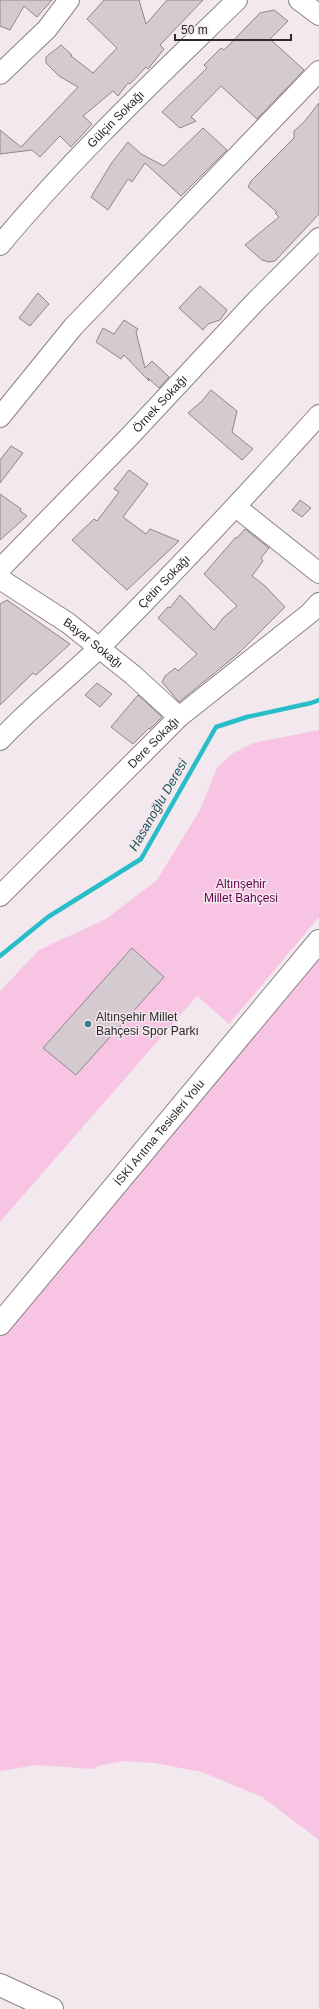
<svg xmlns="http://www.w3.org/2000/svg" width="319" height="2009" viewBox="0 0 319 2009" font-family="Helvetica,sans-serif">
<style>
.green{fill:#f7c5e3}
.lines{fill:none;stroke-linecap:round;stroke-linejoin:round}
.stream{stroke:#29bcc9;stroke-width:4.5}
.building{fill:#d5cad0;stroke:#8f858b}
.minor-casing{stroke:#8c8388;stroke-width:22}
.major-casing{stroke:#8c8388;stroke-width:24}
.minor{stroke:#fff;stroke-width:20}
.major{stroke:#fff;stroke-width:22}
.poi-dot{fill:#398187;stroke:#f3e8ee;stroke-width:1.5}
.labels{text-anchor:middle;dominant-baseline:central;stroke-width:3;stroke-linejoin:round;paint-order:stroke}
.street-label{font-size:12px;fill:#2d292c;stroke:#f3e8ee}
.park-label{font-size:12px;fill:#67014d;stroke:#f3e8ee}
.poi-label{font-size:12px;fill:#2d292c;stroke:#f3e8ee;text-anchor:start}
.water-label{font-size:13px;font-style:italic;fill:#1c555a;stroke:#f3e8ee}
</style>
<rect width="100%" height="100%" fill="#f3e8ee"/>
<path class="green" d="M319,730V917L229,1024L197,996L0,1222V991L39,950L106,919L157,880L200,810L217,768L233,753L253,743Z
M319,959V1840L262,1797L202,1772L154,1763L124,1761L101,1765L93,1769L37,1765L0,1771V1336Z"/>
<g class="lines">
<path class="stream" d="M0,956L48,917L141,859L216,727L247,717L311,703L319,700"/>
</g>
<path class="building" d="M0,0H52L37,17L24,6L10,30L0,26Z
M104,0H139L146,24L167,0H203L160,45L164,49L148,69L146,67L130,84L128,83L118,96L113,91L83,116L92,124L71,147L60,136L40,157L32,150L0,154V130L21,147L78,87L59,76L46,63V57L61,45L72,55L71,56L93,73L117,48L87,19Z
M274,10L288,21L270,39L304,70L257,119L221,86L191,117L196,121L180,128L162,112L207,68L204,65L221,48L224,50L260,13Z
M319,103V214L275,261L269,262L262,260L245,245L279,217L275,213L277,212L248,187L251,181L294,138V131L304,122Z
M203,128L227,150L181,196L145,163L132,182L128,179L108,210L91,197L111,164L128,142L141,154L164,166Z
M200,286L227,310L220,320L208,324L203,330L179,308Z
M38,293L49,304L30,326L19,318Z
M124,320L138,329L136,332L145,368L152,361L169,377L159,388L148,378L149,381L124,355L121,359L96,342L103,328L114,334Z
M211,390L237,411L232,432L253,449L242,460L188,413L202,401Z
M11,446L23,453L0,483V460Z
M129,470L148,484L123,517L146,534L150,529L179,541L127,590L72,540L94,519L97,521L119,492L114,489Z
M0,494L21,509L20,511L27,516L0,540Z
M300,500L311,508L302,517L292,510Z
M245,529L269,548L261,558L263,561L252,576L264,585L285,607L239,653L179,702L162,682L165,676L175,668L178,671L197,654L158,618L168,607L170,608L180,595L214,630L223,618L237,606L204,574L236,537L237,538Z
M7,600L70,644L36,675L33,673L0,705V604Z
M97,683L112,694L100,707L85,695Z
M138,695L162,717L150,729L149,728L133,744L111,727Z
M132,948L164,977L76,1075L43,1048Z"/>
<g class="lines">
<g class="minor-casing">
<g id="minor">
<path d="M299,0L319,15"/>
<path d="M0,74L47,29L69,0"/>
<path id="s1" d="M0,245C73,157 156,79 237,0"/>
<path d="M0,417L73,327L319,71"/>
<path d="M236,507L319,573"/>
<path id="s2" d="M0,569L130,436L254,303L319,238"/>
<path id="s3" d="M0,579L68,623L133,675L179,717"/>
<path id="s4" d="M0,740C31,707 67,679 100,647C175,572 248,494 319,415"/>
<path id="s5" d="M0,896L179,717L310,613L319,603"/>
</g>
</g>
<g class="major-casing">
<g id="major">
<path id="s6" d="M0,1324L319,941"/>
<path d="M0,1985L52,2009"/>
</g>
</g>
<use href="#minor" class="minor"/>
<use href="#major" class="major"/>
</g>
<circle class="poi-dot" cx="88" cy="1024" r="4"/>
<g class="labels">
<g class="street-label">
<text stroke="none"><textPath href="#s1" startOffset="171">Gülçin Sokağı</textPath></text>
<text stroke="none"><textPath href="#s2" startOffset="230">Örnek Sokağı</textPath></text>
<text stroke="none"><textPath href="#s4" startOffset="228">Çetin Sokağı</textPath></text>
<text stroke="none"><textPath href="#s3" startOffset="113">Bayar Sokağı</textPath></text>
<text stroke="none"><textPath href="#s5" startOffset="217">Dere Sokağı</textPath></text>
<text stroke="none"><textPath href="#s6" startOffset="249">İSKİ Arıtma Tesisleri Yolu</textPath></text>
</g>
<g class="park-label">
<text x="241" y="884">Altınşehir<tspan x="241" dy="14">Millet Bahçesi</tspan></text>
</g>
<g class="poi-label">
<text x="96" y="1017">Altınşehir Millet<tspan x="96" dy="14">Bahçesi Spor Parkı</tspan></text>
</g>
<g class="water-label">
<text transform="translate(158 805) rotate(-60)">Hasanoğlu Deresi</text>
</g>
</g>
<path d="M175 34v6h116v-6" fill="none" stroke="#2d292c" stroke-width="2"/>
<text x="181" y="34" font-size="12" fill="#2d292c" stroke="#f3e8ee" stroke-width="3" paint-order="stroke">50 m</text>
</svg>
